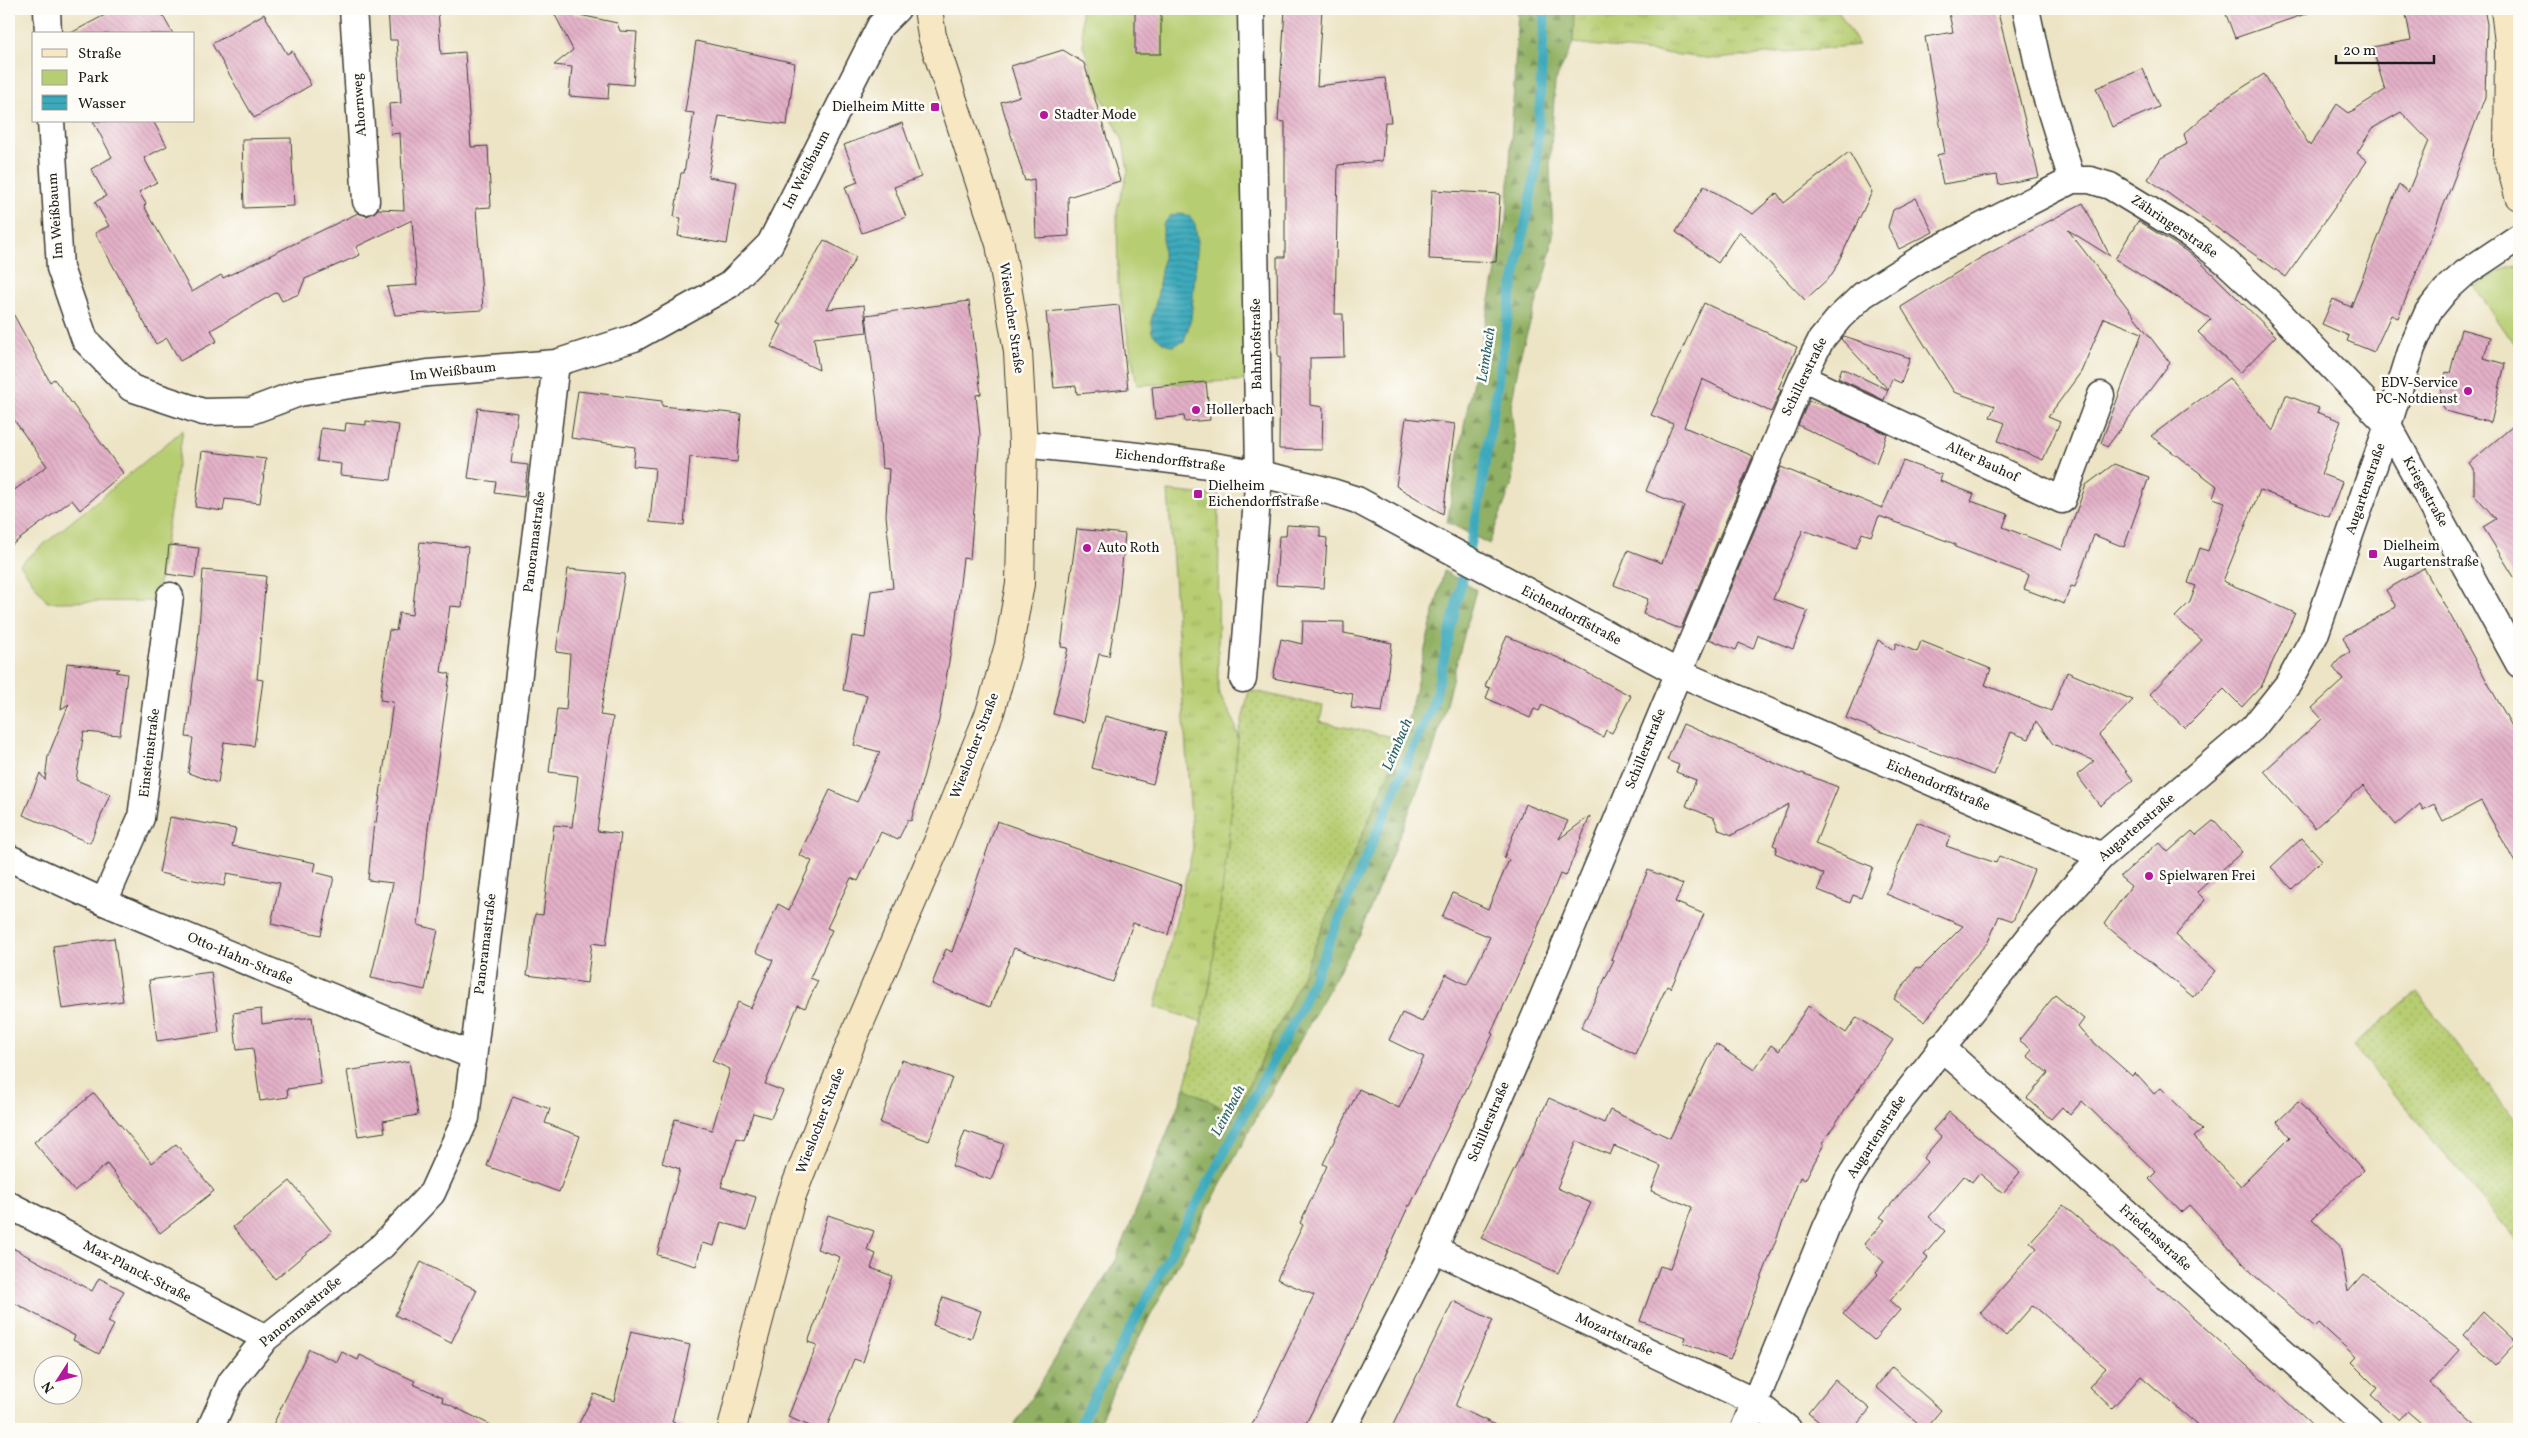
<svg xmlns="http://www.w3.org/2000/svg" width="2528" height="1438" viewBox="0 0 2528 1438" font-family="Vollkorn,serif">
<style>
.grass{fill:url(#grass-tufts);stroke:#6a7447}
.forest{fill:url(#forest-firs);stroke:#566640}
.park{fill:#b7cd72;stroke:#6a7447}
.garden{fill:url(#garden-dots);stroke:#6a7447}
.water{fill:url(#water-rules);stroke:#2c636c}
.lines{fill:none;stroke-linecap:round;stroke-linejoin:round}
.stream{stroke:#3daabc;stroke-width:10}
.building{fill:url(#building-back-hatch)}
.street-casing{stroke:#3b3a35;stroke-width:29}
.secondary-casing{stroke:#3b3a35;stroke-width:30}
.street{stroke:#fff;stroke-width:26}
.secondary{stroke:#f7e8c3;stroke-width:28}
.poi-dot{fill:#b5179e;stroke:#fdfcf7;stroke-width:2}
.labels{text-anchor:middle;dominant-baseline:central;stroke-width:5;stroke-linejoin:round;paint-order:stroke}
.street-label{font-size:14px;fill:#1c1c1c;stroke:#fdfcf7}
.poi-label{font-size:14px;fill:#1c1c1c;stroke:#fdfcf7;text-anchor:start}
.water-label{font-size:15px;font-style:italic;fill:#2c636c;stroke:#fdfcf7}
</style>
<defs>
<pattern id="grass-tufts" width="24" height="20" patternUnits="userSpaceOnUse" patternTransform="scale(1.25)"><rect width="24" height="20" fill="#b7cd72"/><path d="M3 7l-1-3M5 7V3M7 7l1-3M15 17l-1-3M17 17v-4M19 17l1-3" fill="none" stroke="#9daf62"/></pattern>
<pattern id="forest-firs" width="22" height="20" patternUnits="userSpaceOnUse" patternTransform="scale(1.25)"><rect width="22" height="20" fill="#91b064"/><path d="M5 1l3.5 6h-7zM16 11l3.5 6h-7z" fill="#768e52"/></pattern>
<pattern id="garden-dots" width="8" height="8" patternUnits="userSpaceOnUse" patternTransform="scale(1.25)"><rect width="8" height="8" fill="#b7cd72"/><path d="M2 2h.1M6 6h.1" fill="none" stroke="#9daf62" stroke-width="1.8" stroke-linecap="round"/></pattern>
<pattern id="water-rules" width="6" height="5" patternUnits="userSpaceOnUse" patternTransform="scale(1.25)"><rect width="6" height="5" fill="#3daabc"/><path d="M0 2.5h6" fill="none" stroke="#328a98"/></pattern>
<pattern id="building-back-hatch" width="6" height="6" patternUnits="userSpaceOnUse" patternTransform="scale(1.25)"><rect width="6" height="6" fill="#e3b0c7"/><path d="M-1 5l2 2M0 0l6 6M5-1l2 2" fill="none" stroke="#c297aa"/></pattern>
</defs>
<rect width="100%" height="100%" fill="#fdfcf7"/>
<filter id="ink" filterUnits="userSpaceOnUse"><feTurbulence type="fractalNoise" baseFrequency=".02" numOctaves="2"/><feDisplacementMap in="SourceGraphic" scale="10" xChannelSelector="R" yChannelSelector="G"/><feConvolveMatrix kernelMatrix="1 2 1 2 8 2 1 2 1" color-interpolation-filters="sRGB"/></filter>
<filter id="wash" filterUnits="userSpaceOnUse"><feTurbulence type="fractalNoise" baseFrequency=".0096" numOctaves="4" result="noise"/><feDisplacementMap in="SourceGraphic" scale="20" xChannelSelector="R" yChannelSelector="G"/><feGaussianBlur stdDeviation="1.12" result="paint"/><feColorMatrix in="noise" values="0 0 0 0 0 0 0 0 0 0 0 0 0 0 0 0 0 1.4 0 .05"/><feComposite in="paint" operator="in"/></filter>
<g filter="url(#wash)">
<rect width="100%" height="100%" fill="#ede4c5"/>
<path class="grass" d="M1574,9H1837L1859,45L1716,59L1573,43Z
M1168,491L1219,496L1218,691L1235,723L1238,738C1229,832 1222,928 1203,1022L1155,1007L1193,848Z"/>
<path class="forest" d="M1518,9H1574L1573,43L1555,82L1550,165L1553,235L1548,266L1521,352L1511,406L1515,445L1512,484L1489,544L1447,522L1466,415L1507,218Z
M1444,571L1476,590L1433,752L1360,934L1253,1124L1128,1358L1096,1429H1012L1116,1260L1185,1088L1234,1114L1294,994L1403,739Z"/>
<path class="park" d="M1081,9H1251L1258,380L1137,385L1118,284L1117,209L1128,171L1123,141L1095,83L1083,45Z
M2519,266V351L2474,286L2508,267Z
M183,430L156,601L47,602L20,564Z"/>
<path class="garden" d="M1249,690L1323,706L1320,722L1403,739L1294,994L1234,1114L1185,1088L1210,986L1228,844L1238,738Z
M2417,992L2519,1126V1243L2353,1046Z"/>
<path class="water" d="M1179,213L1189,216L1195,224L1198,242L1191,319L1184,341L1173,346L1164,343L1152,333L1151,321L1157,298L1163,258V225L1170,216Z"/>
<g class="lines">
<path class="stream" d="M1077,1429L1299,1012L1435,698L1478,509L1512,291L1536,169L1545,9"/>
</g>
<g id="blocks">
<path class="building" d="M116,9H159L173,34H69Z
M388,9H438L441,54L465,52L471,147L488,146L491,207L476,208L483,310L395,315L387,287L417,285L412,220L356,247L360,255L305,279L299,294L282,301L277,292L211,330L217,341L180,361L167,338L156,344L95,233L109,226L95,202L106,196L91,169L112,157L93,121H153L167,146L144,158L157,182L139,192L146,204L144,206L192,292L221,275L223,278L358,213L367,216L378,209L404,210L400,133L391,134L389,104L401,103L397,40H390Z
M552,9L617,23L620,31L637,32L633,85L609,83L608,99L569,96L572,67L554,65L573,50Z
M1135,9H1161V54H1135Z
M1285,9H1322L1317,86L1385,78L1391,122H1385L1382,161L1338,165L1335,314H1343L1344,357L1310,358V405L1323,407L1322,450L1279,449L1280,357H1278L1277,257H1285V122L1278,121Z
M1948,9H1997L2039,177L1999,185L1997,175L1943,184L1937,155L1945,153L1925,37L1953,32Z
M2224,9H2307L2308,13L2235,38Z
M2405,9H2484L2487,24L2485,97L2451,187L2398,318L2391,315L2374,352L2347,341L2349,336L2322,324L2333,299L2351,307L2399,184L2408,192L2429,141L2401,112L2373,128L2357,153L2367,161L2286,277L2148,179L2161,158L2187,144L2184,134L2220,102L2264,74L2310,146L2337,104L2349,113L2385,90L2372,47L2411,40Z
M264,14L287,54L292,51L311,85L254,118L212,44Z
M696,41L795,63L787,125L719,116L708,177L737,182L727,244L678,236L681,218L674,217L681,173H684L694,113L685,112Z
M1063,50L1084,63L1120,181L1068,197L1069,236L1036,238L1034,179L1025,181L1001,102L1020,96L1011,66Z
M2143,69L2159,107L2112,127L2096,88Z
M902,123L921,177L894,187L906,217L862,233L845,187L858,182L844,145Z
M291,138L294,206L244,208L242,139Z
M1849,152L1872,192L1832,275L1805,300L1739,231L1718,263L1676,232L1704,186L1753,214L1777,193L1784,203Z
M1432,190L1500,194L1496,262L1429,259Z
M1916,198L1933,232L1899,249L1888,227L1893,210Z
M2083,203L2110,256L2068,230L2170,363L2107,447L2101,443L2142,333L2104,318L2081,372L2048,417L2060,422L2043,460L1998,441L2005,423L1990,417L1995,406L1954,392L1901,307L1982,257Z
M2138,221L2194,256L2276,336L2240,373L2198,332L2211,319L2115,259Z
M824,240L856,257L827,309L864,305L867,332L814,338L819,370L771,347L782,325L777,323Z
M969,301L981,394L976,395L980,435L970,559L963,558L955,626L939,720L911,821L908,820L898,840L881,832L858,881L851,878L827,928L832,930L810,978L818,981L805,1008L798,1005L765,1084L783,1091L771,1118L753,1113L744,1140L737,1138L721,1187L756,1197L747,1230L721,1222L714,1246L702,1243L696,1266L657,1255L680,1169L662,1163L675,1119L712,1130L730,1069L712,1061L738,1002L751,1008L773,960L756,952L778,904L789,910L812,861L799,855L830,790L857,802L880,752L854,745L867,695L843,690L852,636L865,638L871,591L893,588L886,515L889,469L882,468L877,403L866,315Z
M1704,303L1797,347L1778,389L1781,390L1771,412L1702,379L1684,427L1753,456L1681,628H1678L1643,614L1648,599L1614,585L1628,550L1662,563L1684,506L1646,491L1673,424L1651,415Z
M1119,305L1128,389L1077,394L1076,386L1054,388L1046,312Z
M9,306L50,382L54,379L123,473L80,510L72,500L9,547V494L47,466L9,413Z
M2461,329L2490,337L2484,358L2505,364L2491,423L2446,411L2439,399L2446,372L2450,373Z
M1844,336L1910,358L1901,383L1892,379L1888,389L1841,339Z
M1842,368L1888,390L1884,400L1838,378Z
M2229,378L2273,431L2286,395L2319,408L2317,412L2341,421L2321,474L2342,482L2329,517L2260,490L2223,581L2295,613L2262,685L2242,707L2224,689L2185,728L2150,694L2202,640L2175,617L2190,602L2196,586L2188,583L2200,548L2208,551L2225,502L2213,498L2217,486L2151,436Z
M1206,382L1210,420L1185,422L1184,416L1155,419L1152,387Z
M578,391L662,401V406L741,414L737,462L690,457L684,525L650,522L655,468L633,466L635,447L571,438Z
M1809,401L1829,407L1887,434L1876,463L1798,425Z
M478,408L518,413L511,463L528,465L524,497L494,493L496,482L468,478Z
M1406,418L1455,424L1443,514L1396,486Z
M366,421L399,425L391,480L340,475L341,464L317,461L321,428L345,431L346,423L366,425Z
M2519,421V585L2483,527L2496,519L2474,494V470L2469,463Z
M202,451L266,459L260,503L225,499L223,511L195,507Z
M1903,461L1942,475L1940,481L1974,494L1971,501L2008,514L2003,527L2062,550L2086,485L2114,464L2149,477L2124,547L2094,535L2075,587L2071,586L2064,604L2024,589L2029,575L1955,547V544L1879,516L1871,536L1862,533L1856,548L1803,530L1773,599L1808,611L1793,649L1758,635L1753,649L1739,643L1736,650L1709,639L1781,467L1882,508Z
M1287,525L1320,527V537L1327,538L1324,588L1276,585L1279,536H1286Z
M1077,529L1125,534L1118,606L1109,656L1099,654L1084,722L1053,714L1068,648L1061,647Z
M420,542L468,547L462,607L450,606L441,672L450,674L428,828L418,925L438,930L425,990L371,978L393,883L368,880L374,822L376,823L393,702L380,700L389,630L396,631L399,613L412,615Z
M169,545L199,548L195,578L166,574Z
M2424,568L2519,739V870L2481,801L2443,821L2434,804L2423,810L2420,804L2396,825L2363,786L2315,828L2264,771L2322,719L2312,708L2343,680L2333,667L2341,657L2350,652L2343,637L2396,607L2386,590Z
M568,569L625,574L600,715L613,717L597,831L621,834L606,945L592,943L587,983L527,975L535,914L543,915L554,825L572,827L578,776L549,772L557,709L566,710L570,654L556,652Z
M203,570L266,576L257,679L263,680L254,746L224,742L218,783L188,773L193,738L186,737L198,642Z
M1303,621L1344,622V633L1392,643L1382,712L1351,708L1353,694L1273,678L1281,639L1302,644Z
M1507,636L1563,660L1631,696L1612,733L1606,730L1603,737L1542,705L1539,711L1534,709L1530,718L1486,698L1490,688L1485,686Z
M1878,640L1894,650L1896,643L1917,652L1921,641L1991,669L1985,685L2051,711L2067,672L2133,700L2099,735L2133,780L2100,806L2077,775L2094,761L2053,744L2036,721L2029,739L2011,732L1994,775L1846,718Z
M67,663L120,669L115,672L127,674L120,735L84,732L76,780L110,794L90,843L23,815L40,773L45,780L48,756L69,704L61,709Z
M1105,716L1166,732L1153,784L1092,768Z
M1683,724L1800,774L1802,773L1838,787L1815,844L1873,867L1861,898L1853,895L1850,903L1818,890L1824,874L1775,853L1777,847L1773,845L1789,804L1732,835L1719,830L1714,818L1686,806L1696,780L1676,772L1679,765L1667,760Z
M1525,804L1568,821L1559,839L1590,816L1566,876L1560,874L1521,968L1491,1033L1493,1034L1410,1206L1409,1205L1333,1371L1303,1429H1250L1314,1295L1277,1279L1303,1225L1300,1223L1327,1166L1323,1164L1359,1089L1399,1108L1424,1057L1389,1040L1402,1013L1422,1022L1446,974L1467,985L1490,937L1442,917L1453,893L1488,909L1509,860L1504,858Z
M170,817L236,829L232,846L316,863L314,872L334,877L321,935L271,924L280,883L227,873L224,886L159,873Z
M2214,820L2242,852L2197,892L2205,900L2176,935L2215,971L2193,997L2104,924L2131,886L2120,877L2159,842L2168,852L2192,831L2196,835Z
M997,821L1181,885L1168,935L1133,923L1113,982L1014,948L990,1007L932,984L946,949L952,952Z
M1917,822L1951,836L1946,846L1996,863L1999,856L2034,870L2013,921L1999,916L1988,942L1958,976L1925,1022L1894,999L1917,967L1920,969L1963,926L1886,894Z
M2302,838L2322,860L2292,889L2271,867Z
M1648,870L1683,884L1675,902L1704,914L1671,988L1667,986L1635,1054L1581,1028L1614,960L1611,959Z
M114,938L123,1001L62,1009L53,946Z
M211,972L219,1032L157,1041L149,980Z
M2055,995L2084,1019L2078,1027L2082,1032L2132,1076L2135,1073L2154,1094L2161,1088L2202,1130L2194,1137L2241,1186L2290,1137L2277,1122L2298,1102L2319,1122L2363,1170L2312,1219L2340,1246L2348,1292L2364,1274L2460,1350L2430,1384L2480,1429H2428L2407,1411L2399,1420L2371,1395L2377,1388L2351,1362L2356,1357L2319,1323L2315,1327L2255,1276L2189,1205L2181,1212L2149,1179L2156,1172L2082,1101L2070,1115L2062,1107L2051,1119L2027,1098L2048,1073L2027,1056L2032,1050L2019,1040Z
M1808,1006L1846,1033L1857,1017L1893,1040L1822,1143L1824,1144L1805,1180L1800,1177L1730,1360L1684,1343L1686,1337L1640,1321L1660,1266L1670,1269L1692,1207L1651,1191L1661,1166L1614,1146L1610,1155L1577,1141L1557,1188L1591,1203L1558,1273L1481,1238L1549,1098L1604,1123L1610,1110L1670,1138L1716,1044L1754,1070L1771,1045L1779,1051Z
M261,1009L262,1024L312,1017L321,1084L287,1089L288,1097L260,1101L253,1048L237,1050L233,1013Z
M902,1060L952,1078L929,1141L880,1123Z
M409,1061L418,1115L383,1121L385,1132L358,1136L347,1071Z
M94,1093L152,1163L176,1144L214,1191L160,1233L107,1164L74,1191L34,1142Z
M513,1096L550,1109L545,1123L580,1136L559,1192L487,1166Z
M1949,1112L2020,1172L2003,1193L1979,1173L1972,1182L1964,1176L1929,1217L1945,1231L1924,1255L1928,1258L1890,1301L1900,1310L1874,1340L1843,1314L1878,1274L1876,1272L1884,1262L1864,1244L1885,1220L1880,1217L1927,1162L1923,1158L1941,1137L1933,1130Z
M965,1131L1004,1144L991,1180L952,1166Z
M290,1181L332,1232L275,1279L233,1227Z
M2063,1205L2162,1291L2163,1290L2317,1429H2202L2141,1376L2112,1408L2089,1387L2106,1368L2033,1305L2006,1336L1980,1313L2037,1248L2030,1242Z
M828,1215L874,1231L867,1250L876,1254L871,1268L892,1276L863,1362L854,1359L826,1429H817L788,1417L817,1345L808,1342L840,1257L817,1249Z
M9,1246L92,1291L99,1278L124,1291L108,1322L114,1325L99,1354L73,1340L75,1336L9,1300Z
M421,1262L477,1290L451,1343L395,1315Z
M943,1297L981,1311L971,1339L933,1325Z
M1453,1301L1493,1320L1462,1384L1464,1385L1455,1406L1504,1429H1391Z
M2483,1312L2516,1343L2496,1365L2463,1335Z
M631,1331L690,1345L672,1422L683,1426L682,1429H576L594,1394L614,1401Z
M309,1349L337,1362L342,1352L358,1360L360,1355L415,1381L413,1384L443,1397L442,1401L499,1429H271Z
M1892,1367L1941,1410L1925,1429L1876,1387Z
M1835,1380L1870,1409L1853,1429H1828L1808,1413Z"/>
</g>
</g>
<g filter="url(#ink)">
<use href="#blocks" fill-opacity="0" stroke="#3b3a35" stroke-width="1"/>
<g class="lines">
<g class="street-casing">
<path id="street" d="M47,9L48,34
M353,9L366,201
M2026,9L2042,83L2072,180
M51,121L60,268L85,340L131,388L203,412L251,411L299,393L428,373L556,363L634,338L729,285L770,244L880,26L897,9
M1802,378L2062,500L2101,395
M1023,444C1135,456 1249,463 1357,500L1677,672L2102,856
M1243,679L1259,473L1251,9
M9,858L104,902L473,1056
M104,902L141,818L170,596
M1941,1047L2369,1429
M9,1205L266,1338
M1434,1249L1755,1402L1788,1429
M210,1429L231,1382L266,1338L382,1246L432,1193L466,1118L556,363
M1343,1429L1434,1249L1536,1014L1802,378L1821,340L1840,317L1863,295L1928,254L2072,180H2090L2110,186L2197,239L2226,262L2271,304L2388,425L2519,664
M1744,1429L1826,1228L1848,1180L1891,1113L2039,925L2102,856L2253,728L2288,684L2315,635L2388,425L2412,348L2428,312L2446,290L2465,273L2519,237"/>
</g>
<g class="secondary-casing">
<path id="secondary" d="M2505,9L2509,43L2508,155L2519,196
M732,1429L753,1342L792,1195L851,1043L937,844L990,712L1009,645L1020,584L1023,444L1018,352L1000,244L932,36L928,9"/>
</g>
<use href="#street" class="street"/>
<use href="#secondary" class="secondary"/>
</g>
</g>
<g class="poi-dot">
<rect x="930" y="102" width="10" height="10" rx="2.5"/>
<circle cx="1044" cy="115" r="5"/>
<circle cx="2468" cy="391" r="5"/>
<circle cx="1196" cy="410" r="5"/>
<rect x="1193" y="489" width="10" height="10" rx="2.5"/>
<circle cx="1087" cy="548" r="5"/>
<rect x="2368" y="549" width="10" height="10" rx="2.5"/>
<circle cx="2149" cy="876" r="5"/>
</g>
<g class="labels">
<g class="street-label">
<text transform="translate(360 105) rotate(-94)">Ahornweg</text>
<text transform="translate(807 170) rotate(-63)">Im Weißbaum</text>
<text transform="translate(56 216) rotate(-94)">Im Weißbaum</text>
<text transform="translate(2174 227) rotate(34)">Zähringerstraße</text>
<text transform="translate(1011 318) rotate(82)">Wieslocher Straße</text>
<text transform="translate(1257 344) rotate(-91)">Bahnhofstraße</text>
<text transform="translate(453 372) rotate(-6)">Im Weißbaum</text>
<text transform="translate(1805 377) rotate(-64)">Schillerstraße</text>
<text transform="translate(1170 461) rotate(7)">Eichendorffstraße</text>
<text transform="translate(1982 462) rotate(25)">Alter Bauhof</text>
<text transform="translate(2366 489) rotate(-71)">Augartenstraße</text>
<text transform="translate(2425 492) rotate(61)">Kriegsstraße</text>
<text transform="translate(535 542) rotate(-83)">Panoramastraße</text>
<text transform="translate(1571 616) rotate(28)">Eichendorffstraße</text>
<text transform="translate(975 746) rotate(-69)">Wieslocher Straße</text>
<text transform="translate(1646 749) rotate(-68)">Schillerstraße</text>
<text transform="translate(150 753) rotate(-83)">Einsteinstraße</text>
<text transform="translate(1938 786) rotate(23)">Eichendorffstraße</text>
<text transform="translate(2137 828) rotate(-41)">Augartenstraße</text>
<text transform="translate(486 944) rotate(-83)">Panoramastraße</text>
<text transform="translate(240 959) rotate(23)">Otto-Hahn-Straße</text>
<text transform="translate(821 1121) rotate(-69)">Wieslocher Straße</text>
<text transform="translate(1489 1122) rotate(-67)">Schillerstraße</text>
<text transform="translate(1877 1137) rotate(-57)">Augartenstraße</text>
<text transform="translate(2155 1238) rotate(42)">Friedensstraße</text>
<text transform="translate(137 1272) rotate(27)">Max-Planck-Straße</text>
<text transform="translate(301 1312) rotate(-40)">Panoramastraße</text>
<text transform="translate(1614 1335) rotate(25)">Mozartstraße</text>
</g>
<g class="poi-label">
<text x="925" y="107" text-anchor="end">Dielheim Mitte</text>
<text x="1054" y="115">Stadter Mode</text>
<text x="2458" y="383" text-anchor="end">EDV-Service<tspan x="2458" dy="16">PC-Notdienst</tspan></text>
<text x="1206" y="410">Hollerbach</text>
<text x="1208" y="486">Dielheim<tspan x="1208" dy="16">Eichendorffstraße</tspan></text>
<text x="2383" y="546">Dielheim<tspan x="2383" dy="16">Augartenstraße</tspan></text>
<text x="1097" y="548">Auto Roth</text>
<text x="2159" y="876">Spielwaren Frei</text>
</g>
<g class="water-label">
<text transform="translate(1487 355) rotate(-81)">Leimbach</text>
<text transform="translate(1398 745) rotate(-67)">Leimbach</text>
<text transform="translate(1229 1111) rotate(-62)">Leimbach</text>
</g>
</g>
<rect width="2528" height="1438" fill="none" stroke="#fdfcf7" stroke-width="30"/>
<rect x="32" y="32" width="162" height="90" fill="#fdfcf7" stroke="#a3a29f"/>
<rect x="42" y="49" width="25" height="8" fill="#f7e8c3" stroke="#a3a29f"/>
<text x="78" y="58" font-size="15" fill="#1c1c1c">Straße</text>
<rect x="42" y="70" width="25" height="15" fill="#b7cd72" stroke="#a3a29f"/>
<text x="78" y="82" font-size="15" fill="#1c1c1c">Park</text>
<rect x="42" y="95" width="25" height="15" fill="url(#water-rules)" stroke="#a3a29f"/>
<text x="78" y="108" font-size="15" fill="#1c1c1c">Wasser</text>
<g transform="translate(58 1380) rotate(234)"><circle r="24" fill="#fdfcf7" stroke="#a3a29f"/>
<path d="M0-4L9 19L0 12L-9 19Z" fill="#b5179e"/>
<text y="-8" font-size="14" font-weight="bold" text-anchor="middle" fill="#1c1c1c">N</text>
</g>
<path d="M2336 55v8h98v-8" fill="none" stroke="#1c1c1c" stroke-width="2.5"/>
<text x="2343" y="55" font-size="15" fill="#1c1c1c" stroke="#fdfcf7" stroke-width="4" paint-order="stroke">20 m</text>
</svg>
